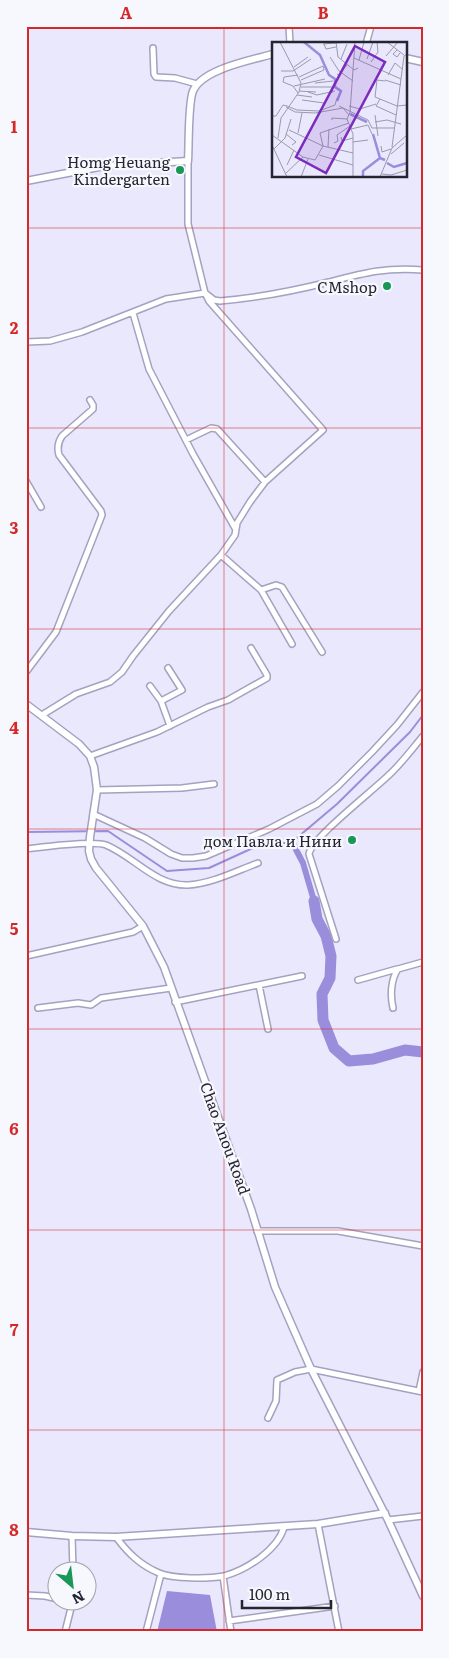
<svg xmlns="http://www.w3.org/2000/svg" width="449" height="1658" viewBox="0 0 449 1658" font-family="Literata,serif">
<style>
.water{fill:#998ddc}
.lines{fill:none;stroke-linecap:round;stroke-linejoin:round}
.stream{stroke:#998ddc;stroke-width:2}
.canal{stroke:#998ddc;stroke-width:6}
.river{stroke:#998ddc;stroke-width:11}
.minor-casing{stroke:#a4a1c1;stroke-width:8}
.tertiary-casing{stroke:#a4a1c1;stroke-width:9}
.minor{stroke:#fff;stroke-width:5}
.tertiary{stroke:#fff;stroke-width:6}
.grid{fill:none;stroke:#d62828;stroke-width:1;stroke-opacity:0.55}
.poi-dot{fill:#189756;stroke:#f7f7fe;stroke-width:2}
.labels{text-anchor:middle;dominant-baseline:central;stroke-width:4.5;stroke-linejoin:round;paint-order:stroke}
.poi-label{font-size:15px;fill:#252431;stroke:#f7f7fe;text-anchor:end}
.street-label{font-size:15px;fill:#252431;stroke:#f7f7fe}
.inset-river{fill:none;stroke:#998ddc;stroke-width:2.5}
.inset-road{fill:none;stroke:#9b9aab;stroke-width:1}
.view{fill:#7b2cbf;fill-opacity:0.15;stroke:#7b2cbf;stroke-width:2.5}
.inset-edge{fill:none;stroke:#252431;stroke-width:2.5}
.neatline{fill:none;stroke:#d62828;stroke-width:2}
.grid-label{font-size:16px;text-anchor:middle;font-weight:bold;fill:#d62828}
</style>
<rect width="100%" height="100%" fill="#eae8fc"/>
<path class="water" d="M167,1591L210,1595L217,1632H157Z"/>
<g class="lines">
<path class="stream" d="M26,832L108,831L167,871L209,868L255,847L292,842L337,804L410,732L423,715"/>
<path class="canal" d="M292,842L303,863L314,901"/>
<path class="river" d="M314,901L317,919L326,936L331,956L330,978L322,994L323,1020L334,1048L349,1061L373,1059L405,1050L423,1052"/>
<g class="minor-casing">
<path id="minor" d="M289,26L290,44
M366,44L371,26
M153,48L154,74L156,77L175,78L197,84
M133,313L149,369L193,454L235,528
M26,342L50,341L82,332L166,299L205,293L214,300L220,301C256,298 293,291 329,282C364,273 386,267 423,270
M186,440L211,428L217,429L265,482
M26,481L41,507
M221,555L261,590L292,644
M261,590L276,585L282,587L322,652
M26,672L56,632L102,515L101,511L59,455C57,448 58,442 62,436L93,409V405L90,400
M150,686L161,701L170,726
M161,701L182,690L168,668
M42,715L76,694L110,682L122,672L133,656L169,611L221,555L235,535L237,523L250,502L265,482L323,430L209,301L205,293L188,224V161
M90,756L157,732L208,707L228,700L267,678V675L251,648
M97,790L182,788L214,784
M93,814L145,838L171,854L182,858H193L206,856L269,829L317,804L338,786L372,752L397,725L423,692
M26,849C43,847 92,840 106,845C135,857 155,886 188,885C211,884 236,871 258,863
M336,939L309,854C311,838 378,787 393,771C404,760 413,748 423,736
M26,956L133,932L143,926
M358,980L397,969
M259,985L268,1029
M175,1002L302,976
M38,1008L78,1003L91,1005L101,998L171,988
M393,1008C390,995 391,979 398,969L423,962
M257,1231H338L423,1246
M419,1391L423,1372
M268,1418L276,1401L277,1380L295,1372L311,1369L423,1392
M388,1520L423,1516
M318,1524L339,1632
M72,1536L73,1570
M116,1537C128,1553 140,1565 159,1573C173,1579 208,1579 224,1576C246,1570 278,1550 284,1527
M223,1576L231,1632
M26,1595L45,1596L58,1599
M229,1621L335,1606
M65,1632L73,1600
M146,1632L161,1574"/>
</g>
<g class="tertiary-casing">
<path id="tertiary" d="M405,58L423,62
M26,181L104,166L188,161C189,145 188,103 193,91C202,69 252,60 273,54
M26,704L79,744L90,756L94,767L97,790L90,837L89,851L91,859L96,868L143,926L164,967L251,1209L275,1287L311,1369L388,1520L423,1596
M26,1532L72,1536L116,1537L318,1524L385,1513"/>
</g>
<use href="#minor" class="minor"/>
<use href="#tertiary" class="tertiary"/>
</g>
<path class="grid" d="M224,26V1632M26,228H423M26,428H423M26,629H423M26,829H423M26,1029H423M26,1230H423M26,1430H423"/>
<g class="poi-dot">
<circle cx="180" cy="170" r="5"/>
<circle cx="387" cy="286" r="5"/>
<circle cx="352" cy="840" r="5"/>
</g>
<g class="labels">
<g class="poi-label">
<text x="170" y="161">Homg Heuang<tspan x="170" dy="17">Kindergarten</tspan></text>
<text x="377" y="286">CMshop</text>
<text x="342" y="840">дом Павла и Нини</text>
</g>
<g class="street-label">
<text transform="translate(226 1138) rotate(70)">Chao Anou Road</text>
</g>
</g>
<g transform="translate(272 42)">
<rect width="135" height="135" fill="#eae8fc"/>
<path class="inset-river" d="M32,0L48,13L57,33L63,37V45L69,49L65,59M78,72L95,80M101,92L108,116L113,118M115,121L122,125L135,121M91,135V129L108,116"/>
<path class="inset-road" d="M64,0L66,15L82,28L86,26M115,0L132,13M51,2L77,0M52,2L54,7L64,5M125,8L121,12L125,15L128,11M114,14L126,0M58,15L67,29L81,39M82,16L129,37M69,17L75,2M95,17L101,0M87,18L92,0M99,20L106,10L105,0M22,25L36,15M9,29H21L39,17M65,32L67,33L75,23M26,33L12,35L11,40L21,44L26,51M116,33L123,21L130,27M27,35L51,24M29,38L52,28L51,24M113,38L129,43M113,39L105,38L103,55L125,64L135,63M43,41L61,39M22,44L53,37M29,45H61L60,51M27,49L44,50M36,50L45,53L63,49M25,53L40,55M108,57L104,64L124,73M30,58L52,61L50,66M15,64L25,68L47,69L63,63L65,56M67,64L96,78L100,86H122M77,64L88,67L104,62M14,65L23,70L43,71L71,66L77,73M103,73L106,94M0,74H4L11,63L15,64M60,78V76L75,77M103,80L115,78L129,82M79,87L96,83L100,92M17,88L51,104L81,111M26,91L30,71M14,92L24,100L20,103M0,93L31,115L43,118L51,104L48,91L77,81M69,95L70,99L81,96M6,96L9,76L27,50L29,41L8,0M81,100L96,98M62,101L66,99L65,93L78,84M0,103L15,135M109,104L110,110L119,107M56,105L57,87M120,105L132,14L135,12M2,107L13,96L19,77M119,112L132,101M47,113L81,123M15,123L22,108M13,132L31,115M110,132L119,133L135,128M29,135L36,117M81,135V92L75,77L78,70L83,0M108,135L120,106L135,93"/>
<path class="view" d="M83,4L113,20L54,131L24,115Z"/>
<rect width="135" height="135" class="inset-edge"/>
</g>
<rect width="449" height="1658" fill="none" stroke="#f7f7fe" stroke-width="55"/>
<g transform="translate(72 1586) rotate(152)"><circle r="24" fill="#f7f7fe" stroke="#a3a3ac"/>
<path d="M0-4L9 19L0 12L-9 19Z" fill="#189756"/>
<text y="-8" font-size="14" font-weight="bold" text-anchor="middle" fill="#252431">N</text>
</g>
<path d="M242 1600v8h89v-8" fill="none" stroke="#252431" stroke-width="2.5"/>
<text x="249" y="1600" font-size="15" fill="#252431" stroke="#f7f7fe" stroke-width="4" paint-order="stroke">100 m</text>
<rect x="28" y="28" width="394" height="1602" class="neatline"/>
<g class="grid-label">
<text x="126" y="19">A</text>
<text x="323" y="19">B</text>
<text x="14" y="133">1</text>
<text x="14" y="334">2</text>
<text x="14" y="534">3</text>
<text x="14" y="734">4</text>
<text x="14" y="935">5</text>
<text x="14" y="1135">6</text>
<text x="14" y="1336">7</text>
<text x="14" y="1536">8</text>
</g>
</svg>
